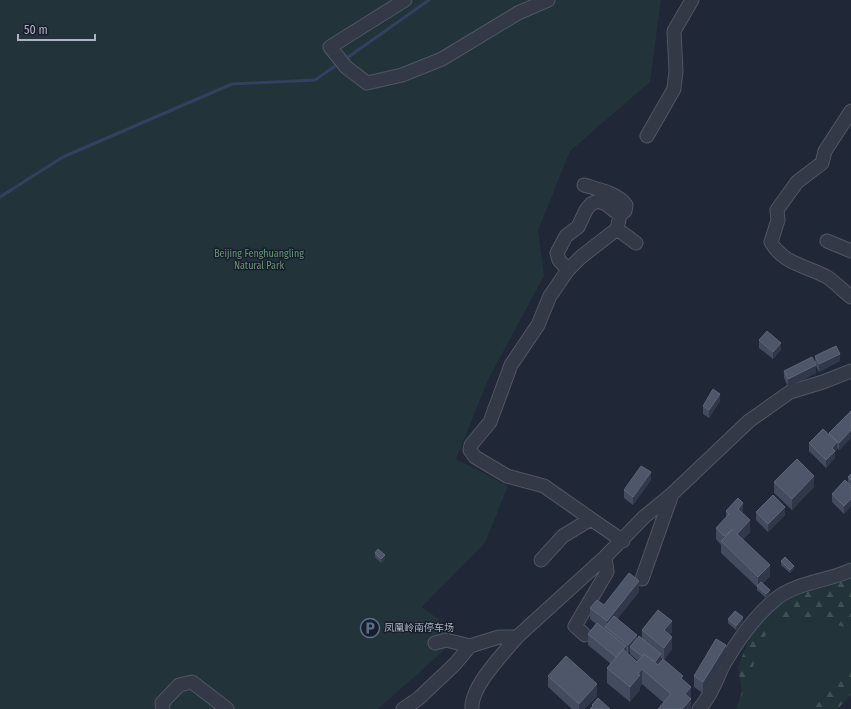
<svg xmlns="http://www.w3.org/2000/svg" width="851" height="709" viewBox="0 0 851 709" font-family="'Fira Sans Condensed','Noto Sans SC',sans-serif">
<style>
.forest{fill:url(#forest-firs)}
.park{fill:#223439}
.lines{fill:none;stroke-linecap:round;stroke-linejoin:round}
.stream{stroke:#33405f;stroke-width:3}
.minor-casing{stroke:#505665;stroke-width:15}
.minor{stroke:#333947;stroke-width:13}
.wall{fill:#434b5f;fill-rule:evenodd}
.shaded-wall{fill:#30384a}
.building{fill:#4e566a;stroke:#5d6578}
.labels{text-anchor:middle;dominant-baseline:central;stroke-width:3;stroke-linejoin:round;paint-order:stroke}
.park-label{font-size:10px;fill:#659476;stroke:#191e2c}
.poi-label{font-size:10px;fill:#adb3c4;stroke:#191e2c;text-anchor:start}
</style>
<defs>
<pattern id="forest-firs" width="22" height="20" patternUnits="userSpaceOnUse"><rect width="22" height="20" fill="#223439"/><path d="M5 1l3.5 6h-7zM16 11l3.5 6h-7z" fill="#3f4f54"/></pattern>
</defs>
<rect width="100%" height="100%" fill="#202737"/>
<path class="forest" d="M851,567V694L838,709H736L742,692L738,667L752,631L770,607Z"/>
<path class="park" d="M0,0H661L650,82L570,151L538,231L544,276L489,378L456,459L508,486L485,543L422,607L453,630L449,646L378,709H0Z
M773,617L822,622L851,628V658L814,709H736Z"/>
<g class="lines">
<path class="stream" d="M344,60L429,0
M0,197L63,157L232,84L315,80L338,64"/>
<g class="minor-casing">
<path id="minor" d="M405,0L330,47L346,67L367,83L402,75L442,59L518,13L548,0
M851,111L825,151L822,163L797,182L777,210L778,220L771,242C783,264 807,266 827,277C836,283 843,291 851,297
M647,136L674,89L676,71L674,31L692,0
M584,185C597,189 617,193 626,205L625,211L620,215
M617,229L636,243
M827,241L851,251
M568,270L559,260L557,253L566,236L578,227L586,210L591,204L598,201L606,204L620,215L617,229L581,257L568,270L550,296L538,325L511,365L490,422L471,445L470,450L475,457L507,476L544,486L591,519
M541,560L563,536L591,519L623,541
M642,579L672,494
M585,635L575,626L607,572L605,557
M435,643L446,640L470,646
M163,709L162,703L179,685L192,682L227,709
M403,709L418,699L455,664L470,646L499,637H517L605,557L644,517L672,494L749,421L790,392L823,382L851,371
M472,709C470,687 504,653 517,637
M699,709C711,696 716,680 724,664C738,640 755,615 777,598C798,582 828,581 851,570"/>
</g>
<use href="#minor" class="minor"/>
</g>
<path class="wall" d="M759,340L781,350L773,359L759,348Z
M815,356L840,361L819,372L816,366V373L788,387L784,378V371L815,363Z
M720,401L709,418L703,414V406Z
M851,411V438L839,450L837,448V450L835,452V458L826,468L809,451V443L829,435V433Z
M851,474V506L844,514L832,502V494L848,484V477Z
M651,480L633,505L624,498V490Z
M774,482L814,487L792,510L774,493Z
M726,511L743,514L750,532L743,539L770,576L763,583L770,594L766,598L757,590V587L721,553V545L716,539V528L726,518Z
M756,512L785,515L768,532L756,520Z
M375,553L385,559L381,563L375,557Z
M781,561L794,569L790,573L781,565Z
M639,592L617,619L637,638H642V630L672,632L669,635L672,649L664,660L661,658V661L691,687V709L664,703L642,684L640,687V690L630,702L607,683V668L611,664L588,645V634L596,624L590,619V608L604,605ZM626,651L628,653L630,651V654L638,661L637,662L626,652Z
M728,619L743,621L736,630L728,623Z
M726,657L703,693L694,687V676Z
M548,676L597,696L584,709H572L548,687Z"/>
<path class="shaded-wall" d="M781,343V350L773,359V352Z
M840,354V361L819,372V364Z
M816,365V373L788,387V379Z
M720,394V401L709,418V410Z
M851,430V438L839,450V443Z
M837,442V450L835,452V458L826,468V460L832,448Z
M651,472V480L633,505V497Z
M814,476V487L792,510V499Z
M851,499V506L844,514V506Z
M743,503V515L738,509Z
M785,507V515L768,532V524Z
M750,520V532L737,545V534Z
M385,555V559L381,563V559Z
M770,565V576L758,588V577Z
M794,566V569L790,573V570Z
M639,581V592L609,630L607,628V621Z
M770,590V594L766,598V594Z
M743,617V621L736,630V626Z
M672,621V632L664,642V630Z
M637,635V642L630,647V651L628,653V645Z
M672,637V649L664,660V648Z
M726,645V657L703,693V682Z
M626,646V657H616Z
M661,654V662L653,673V665Z
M642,669V684L640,687V690L630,702V687L638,674Z
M597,684V696L584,709H579V704Z
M691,687V709H682L685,694Z"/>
<path class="building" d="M767,331L781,343L773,352L759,340Z
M836,346L840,354L819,364L815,356Z
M812,357L816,365L788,379L784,371Z
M713,389L720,394L709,410L703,406Z
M851,411V430L839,443L829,433Z
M823,429L837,442L832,448L835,451L826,460L809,443Z
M797,459L814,476L792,499L774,482Z
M641,466L651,472L633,497L624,490Z
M851,474V480L848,477Z
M845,480L851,486V499L844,506L832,494Z
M773,495L785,507L768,524L756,512Z
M738,498L743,503L738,509L750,520L737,534L770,565L758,577L721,541L733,529L724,536L716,528L729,514L726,511Z
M378,549L385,555L381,559L375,553Z
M785,557L794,566L790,570L781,561Z
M629,573L639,581L607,621L590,608L597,600L604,605Z
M761,582L770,590L766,594L757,586Z
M658,610L672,621L664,630L672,637L664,648L642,630Z
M735,611L743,617L736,626L728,619Z
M614,616L637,635L628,645L605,627Z
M597,623L626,646L616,657L588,634Z
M639,636L661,654L655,662L644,654L642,656L630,647Z
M716,639L726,645L703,682L694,676Z
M623,649L637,662L644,654L658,665L663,659L683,676L681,678L691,687L685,694L691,699L682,709H658L671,694L642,669L638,674L640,675L630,687L607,668Z
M566,656L597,684L579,704L548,676Z
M598,698L610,709H590L593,706L592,705Z"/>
<defs>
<g id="parking-ring" transform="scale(1)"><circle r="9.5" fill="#191e2c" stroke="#5c6f8a" stroke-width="1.5"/><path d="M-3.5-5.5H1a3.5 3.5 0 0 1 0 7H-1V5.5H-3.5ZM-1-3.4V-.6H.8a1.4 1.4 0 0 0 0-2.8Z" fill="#5c6f8a"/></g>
</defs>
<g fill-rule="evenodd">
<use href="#parking-ring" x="370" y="628"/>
</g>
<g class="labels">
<g class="park-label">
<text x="259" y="254">Beijing Fenghuangling<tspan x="259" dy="12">Natural Park</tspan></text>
</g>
<g class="poi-label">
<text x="384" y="628">凤凰岭南停车场</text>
</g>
</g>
<path d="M18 34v6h77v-6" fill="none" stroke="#adb3c4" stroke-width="2"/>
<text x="24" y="34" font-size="12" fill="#adb3c4" stroke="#191e2c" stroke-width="3" paint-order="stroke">50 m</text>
</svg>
